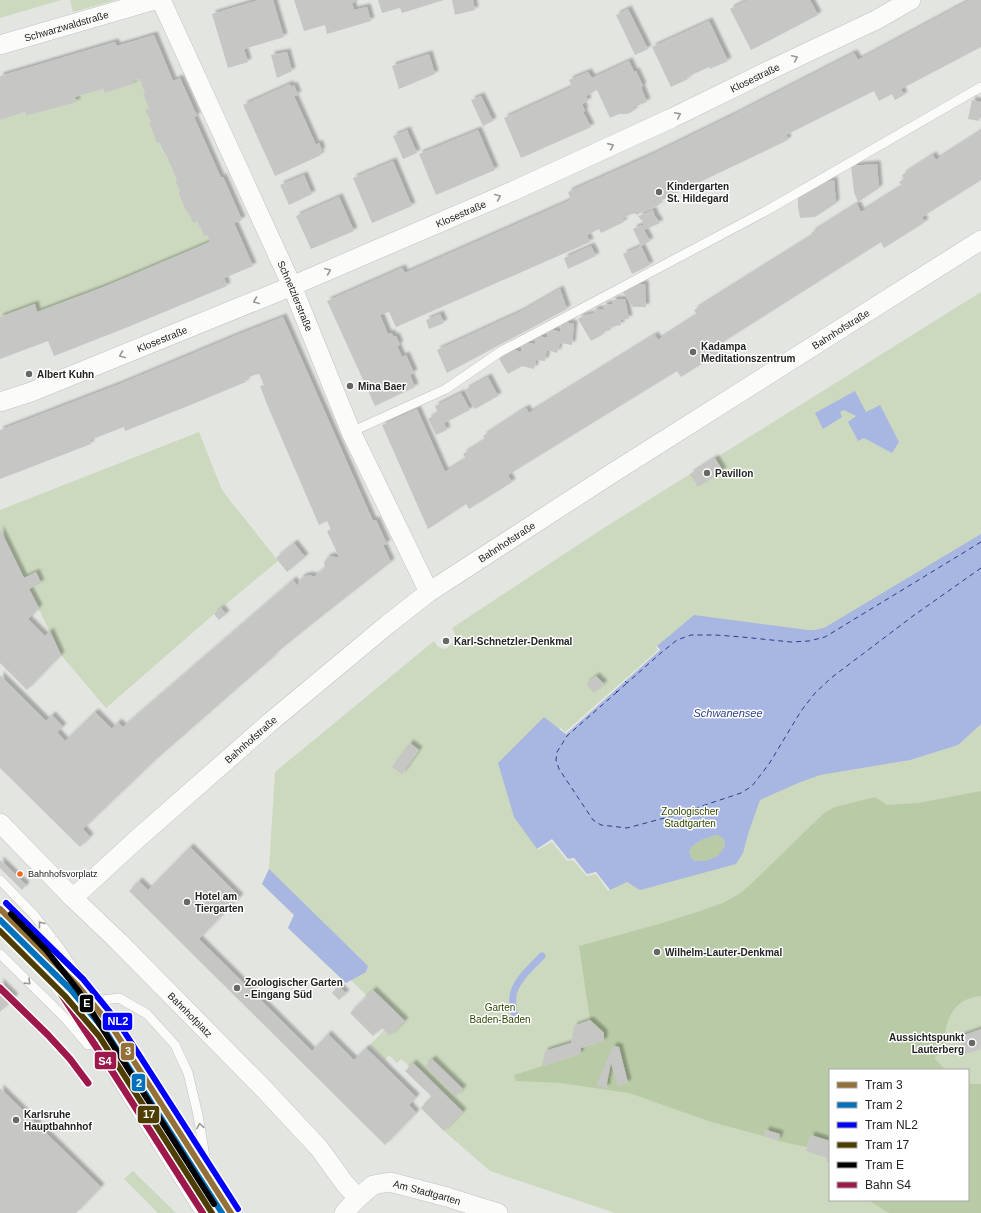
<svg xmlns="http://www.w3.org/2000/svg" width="981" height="1213" viewBox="0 0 981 1213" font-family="Arial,sans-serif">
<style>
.green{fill:#ccd9be;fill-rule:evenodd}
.forest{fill:#b9cba6}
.water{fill:#a7b7e1;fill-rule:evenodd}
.pier{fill:#e3e5e1}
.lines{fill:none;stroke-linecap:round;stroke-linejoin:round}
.stream{stroke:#a7b7e1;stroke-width:7}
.ferry{stroke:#2b3e87;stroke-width:1;stroke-dasharray:5 4;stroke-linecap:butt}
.building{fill:#c6c7c4;filter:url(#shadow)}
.service-casing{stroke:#c1c3c0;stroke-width:10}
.minor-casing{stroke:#c1c3c0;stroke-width:20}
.service{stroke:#fbfbfa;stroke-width:9}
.minor{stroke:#fbfbfa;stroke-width:19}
.rail-1-casing{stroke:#fff;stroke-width:10}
.rail-1{stroke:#9f184c;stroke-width:7}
.tram-1-casing{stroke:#fff;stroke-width:9}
.tram-2-casing{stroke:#fff;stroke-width:9}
.tram-3-casing{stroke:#fff;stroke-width:9}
.tram-4-casing{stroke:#fff;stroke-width:9}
.tram-5-casing{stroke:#fff;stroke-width:9}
.tram-1{stroke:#947139;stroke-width:6}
.tram-2{stroke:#0071bc;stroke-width:6}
.tram-3{stroke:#00f;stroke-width:6}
.tram-4{stroke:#4d3d00;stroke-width:6}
.tram-5{stroke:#000;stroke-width:6}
.oneway{stroke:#999a98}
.poi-dot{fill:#666864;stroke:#fff;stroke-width:1.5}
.bus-dot{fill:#f26522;stroke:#fff;stroke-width:1.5}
.labels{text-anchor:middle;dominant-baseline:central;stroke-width:3;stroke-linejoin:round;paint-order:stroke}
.bus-label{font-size:9px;fill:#222421;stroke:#fff;text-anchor:start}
.street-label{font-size:10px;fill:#222421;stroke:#fff}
.poi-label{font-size:10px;font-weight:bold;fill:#222421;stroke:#fff;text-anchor:start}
.park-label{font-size:10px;fill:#2f4800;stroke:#fff}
.water-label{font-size:11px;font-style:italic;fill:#2b3e87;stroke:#fff}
.line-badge{stroke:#fff;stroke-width:1.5}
.badge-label{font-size:11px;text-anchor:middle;font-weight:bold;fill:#fff}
</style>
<defs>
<filter id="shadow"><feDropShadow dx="3.5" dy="-3.5" stdDeviation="1" flood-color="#0004"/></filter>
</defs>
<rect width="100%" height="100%" fill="#e3e5e1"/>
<path class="green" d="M0,0H61L0,18Z
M70,0H116L73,12Z
M139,79L145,93L143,94L149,109L145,110L151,122L149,123L157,142H159L163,153H165L177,180L175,181L180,192L178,194L187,212H188L193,222L197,221L204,236L207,235L210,242L106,286L37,312L35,304L0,317V120L25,112L26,116L76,102L75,97L103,89L104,93L134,84L132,81Z
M981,292V1213H615L490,1171L444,1131L421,1108L439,1088L413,1063L410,1067L401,1059L397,1063L389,1055L385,1060L370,1045L392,1022L351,980L346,983L288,928L294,915L262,884L269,869L275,772L434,641L438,647L445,649C455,644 458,638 452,628L599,531ZM830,1070H968V1200H830Z
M199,432L222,490L278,561L221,608L106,708L61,655L29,589L36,572L24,578L0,529V510Z
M133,1171L176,1213H158L124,1179Z"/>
<path class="forest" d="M981,791V996C952,998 942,1024 946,1049L934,1058L946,1070H830V1141L811,1135L807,1147L778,1141L780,1134L766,1130L764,1136L711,1122L629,1093L560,1083L516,1081L514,1075L580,1054L581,1048L604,1040V1033L590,1020L579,946L659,924L700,911L723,903L739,894L751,884L824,813L835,807L875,797L887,805L918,803Z
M718,835L724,839L725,846L718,856L705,861H695L691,858L689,851C695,841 707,837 718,835Z
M968,1084H981V1213H889L868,1200H968Z"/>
<path class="water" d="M855,391L866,412L880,405L899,442L892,453L864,438L858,441L848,422L856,416L844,410L840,412L842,417L823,429L815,413Z
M981,534V724L958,745L910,760L820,775L798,783L760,800L749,831L743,853L736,864L640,890L627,882L610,890L596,872L587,875L574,858L568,859L552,840L537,849L514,817L498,763L544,717L566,734L660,650L657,646L694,615L808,630H814L824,628ZM718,835L724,839L725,846L718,856L705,861H695L691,858L689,851C695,841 707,837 718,835Z
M269,869L368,966L366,972L346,983L288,928L294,915L262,884Z"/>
<path class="pier" d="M657,646L660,650L566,734L559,729L561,728L565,732L658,650L656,648Z
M552,839L568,859L574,858L587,874L596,872L610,890L608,891L596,874L587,876L573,860L567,861L552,842L538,850L537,849Z"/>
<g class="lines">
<path class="stream" d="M515,1017C513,1009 511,1000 514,991C519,978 532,966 542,956"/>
<path class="ferry" d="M981,542L825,637L809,641L791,642L742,637L716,635H691L677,640L662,652L627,683L625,681L627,683L617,692L615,690L617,692L567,736L557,752L556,760L559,769L593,820L601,825L627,828L672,816L741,793L752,786L769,764L801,711L815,693L831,678L913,616L981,568"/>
</g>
<path class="building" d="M259,0H273L284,37L244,49L248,62L228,68L212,14Z
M294,0H354L355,2L352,3L354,10L367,7L371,21L327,34L325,25L304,31Z
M378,0H444L402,13L400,8L382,13Z
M452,0H473L475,10L455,15Z
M748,0H810L818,15L751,50L730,9Z
M970,0H981V47L901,89L904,95L895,100L892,94L879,101L874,91L786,135L788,140L658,202L659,205L636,215L635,213L629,215L622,219L624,222L601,233L599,229L587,235L590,242L396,327L389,312L380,315L388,334L391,333L394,337L396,336L400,345L397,346L402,357L406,355L414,373L410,375L415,387L375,406L327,301L402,268L405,273L571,200L568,192L653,154L733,115L854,53L858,60Z
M628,9L648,49L635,55L616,15Z
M709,21L728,61L710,69L709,67L687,77L688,79L671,87L652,47Z
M154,35L173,81L180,78L197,116L194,117L221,178L223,177L242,220L234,223L253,266L224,278L227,286L123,329L54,356L48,341L0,359V317L35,304L37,312L106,286L210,242L207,235L204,236L197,221L193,223L188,212L187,213L178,193L180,192L175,181L177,180L165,153H164L159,142L157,143L149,123L151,122L145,110L149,109L143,94L145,93L139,79L132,81L134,84L104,93L103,89L75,97L77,102L26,116L25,112L0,120V76L115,42L117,46Z
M287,52L292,71L277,78L271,55Z
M429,54L435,74L399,89L392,66Z
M629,61L634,72L636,71L643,86L641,87L647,102L634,107V110L630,113L626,114H619L610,118L597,90L586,96L588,101L582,104L585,111L583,112L591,127L521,158L504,118L572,87L569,80L588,72L592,78Z
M290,84L291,87L294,85L298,95L294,96L316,145L319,143L322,151L319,152L321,155L275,176L243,105Z
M481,96L493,121L483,126L471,100Z
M972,100L981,102V111L979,121L968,119Z
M407,130L417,153L403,159L393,136Z
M478,130L495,170L436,195L419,154Z
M981,131V180L922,217L925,222L884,248L881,242L717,346L721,352L681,377L677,371L508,475L512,482L469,509L466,504L428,529L382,425L417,409L445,472L466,459L463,454L485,440L483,436L526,408L529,413L655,335L658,340L697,315L694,310L812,236L811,233L857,204L861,212L902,186L899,182L904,179L902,175L933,155L936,160Z
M393,161L412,206L372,223L353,178Z
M877,164L879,188L858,202L854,192L851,166Z
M304,175L312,194L289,205L280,185Z
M834,180L836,203L815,217L800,218L798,207V197L825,182Z
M339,197L354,231L311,249L296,216Z
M653,210L655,216L660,223L644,230L650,241L641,246L650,265L632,274L623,254L641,246L633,229L642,225L644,230L643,222L638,216L646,213Z
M591,246L596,256L568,269L564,258Z
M645,284L646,307H633L622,291L634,285Z
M560,289L567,309L447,373L437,350L520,312Z
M625,299L629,319L620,320L621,325L610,327L611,330L601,332L602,335L591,341L578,319L583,316L594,313L593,310L604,309L603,305L613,304L612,300Z
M440,314L444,323L429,329L426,320Z
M283,317L373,521L376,520L387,544L383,545L391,562L322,616L276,653L272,658L154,761L83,829L90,837L80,847L0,768V675L46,721L52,715L63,727L57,732L65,741L95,712L112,729L118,722L123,727L293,580L298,586L299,581L302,577L310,575L314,577L325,568L324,563L325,560L328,557L332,556L338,558L339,557L327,531L331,529L327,521L319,525L266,402L260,386L264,385L259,374L254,375L245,379L246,382L188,406L125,431L124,427L90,440L91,444L0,479V430L120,384L237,335Z
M564,322L574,324L572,345L560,343L557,353L547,350L545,361L536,360L534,369L522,366L508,374L498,357L512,349L521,352L523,344L526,343L535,344V338L539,336L547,338L548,331L551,329L560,332L561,324Z
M488,377L498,396L475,409L465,390Z
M461,393L470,410L444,423L447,430L436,435L428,419L438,413L435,406Z
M715,458L723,471L698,487L690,474Z
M0,529L24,578L36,572L41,583L29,589L39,608L28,619L45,636L50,631L61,655L27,690L0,663Z
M294,543L305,557L287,572L276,558Z
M221,608L226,614L219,620L214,614Z
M596,676L604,684L594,693L586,684Z
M410,743L419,750L402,774L392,767Z
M190,847L240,897L199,939L312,1051L328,1034L354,1060L366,1048L416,1097L409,1105L416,1113L385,1145L129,891L139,881L148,890Z
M0,860L26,885L22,890L0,868Z
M0,982L15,997L0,1012Z
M338,986L346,993L339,1000L332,993Z
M373,990L405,1021L390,1036L382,1028L373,1036L350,1013Z
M590,1020L604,1033V1041L581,1048L580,1054L542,1066L545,1051L571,1043L574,1026Z
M981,1029V1049L965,1054L959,1037Z
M613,1046L619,1047L628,1083L618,1086L611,1063L607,1083V1088L596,1086Z
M432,1059L463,1089L456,1096L425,1066Z
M413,1063L463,1112L444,1131L421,1108L432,1097L405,1071Z
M0,1088L101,1187L76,1213H0Z
M766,1130L780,1134L778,1141L764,1136Z
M811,1135L830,1141V1162L826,1161L827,1158L806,1151Z"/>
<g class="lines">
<g class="service-casing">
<path id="service" d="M351,432L446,389L500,352L764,212L981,87
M0,880L34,915L59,947L123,1043L231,1213
M0,916L76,990L94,1010
M29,944L78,1019L200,1213
M0,954L65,1018L88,1045
M78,1019L96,1001L119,998L147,1014L175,1045L188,1073L198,1115L208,1175"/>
</g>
<g class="minor-casing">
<g id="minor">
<path id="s1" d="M161,0L292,286L351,432L429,592"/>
<path id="s2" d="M0,45L155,0"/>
<path id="s3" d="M0,402L31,392L292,286L513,191L672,118L770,70L876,20L911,0"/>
<path id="s4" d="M0,823L73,898L119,942L262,1087L319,1148L345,1184L358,1198"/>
<path id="s5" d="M73,898L136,840L268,724L387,625L429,592L611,474L981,240"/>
<path id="s6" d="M344,1213L358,1198L373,1185L390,1182L447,1197L498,1213"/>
</g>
</g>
<use href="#service" class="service"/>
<use href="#minor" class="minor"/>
<g class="rail-1-casing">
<path id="rail-1" d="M0,914C32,947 56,986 81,1024C123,1086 162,1150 203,1213
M0,988L48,1035L70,1059L88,1083"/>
</g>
<use href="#rail-1" class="rail-1"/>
<g class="tram-1-casing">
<path id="tram-1" d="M0,909L77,985L112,1027L231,1213"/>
</g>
<g class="tram-2-casing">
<path id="tram-2" d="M0,920L71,990L106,1032L222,1213"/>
</g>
<g class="tram-3-casing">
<path id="tram-3" d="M6,903L83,979L118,1022L238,1209"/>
</g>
<g class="tram-4-casing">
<path id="tram-4" d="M0,931L65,996L99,1036L212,1213"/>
</g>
<g class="tram-5-casing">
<path id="tram-5" d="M11,914L46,950L78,990L214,1204"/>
</g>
<use href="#tram-1" class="tram-1"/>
<use href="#tram-2" class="tram-2"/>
<use href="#tram-3" class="tram-3"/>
<use href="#tram-4" class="tram-4"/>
<use href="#tram-5" class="tram-5"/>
</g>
<defs><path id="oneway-chevron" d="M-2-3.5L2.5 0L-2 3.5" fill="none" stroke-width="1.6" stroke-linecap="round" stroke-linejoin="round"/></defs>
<g class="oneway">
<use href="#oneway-chevron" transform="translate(795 58) rotate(-25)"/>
<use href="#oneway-chevron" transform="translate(678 115) rotate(-26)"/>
<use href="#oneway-chevron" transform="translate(611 146) rotate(-24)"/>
<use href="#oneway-chevron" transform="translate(498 197) rotate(-23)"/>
<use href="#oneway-chevron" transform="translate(328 271) rotate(-23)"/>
<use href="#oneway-chevron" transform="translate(256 301) rotate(158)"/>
<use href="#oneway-chevron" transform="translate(122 355) rotate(158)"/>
<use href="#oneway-chevron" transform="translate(41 924) rotate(-128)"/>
<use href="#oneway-chevron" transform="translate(28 982) rotate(44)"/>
<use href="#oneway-chevron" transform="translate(200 1126) rotate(-99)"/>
</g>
<g class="poi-dot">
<circle cx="659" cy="192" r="4"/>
<circle cx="693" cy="352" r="4"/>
<circle cx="29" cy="374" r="4"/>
<circle cx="350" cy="386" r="4"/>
<circle cx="707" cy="473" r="4"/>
<circle cx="446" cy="641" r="4"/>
<circle cx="187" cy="902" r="4"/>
<circle cx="657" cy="952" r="4"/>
<circle cx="237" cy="988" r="4"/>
<circle cx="972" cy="1043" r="4"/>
<circle cx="16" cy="1120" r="4"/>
</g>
<circle class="bus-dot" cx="20" cy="874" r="3.5"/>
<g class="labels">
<g class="bus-label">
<text x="28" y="874">Bahnhofsvorplatz</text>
</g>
<g class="street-label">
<text stroke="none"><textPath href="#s2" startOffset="69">Schwarzwaldstraße</textPath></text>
<text stroke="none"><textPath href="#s3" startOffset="822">Klosestraße</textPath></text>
<text stroke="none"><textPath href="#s3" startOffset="498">Klosestraße</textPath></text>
<text stroke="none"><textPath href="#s1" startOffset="325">Schnetzlerstraße</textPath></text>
<text stroke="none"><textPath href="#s5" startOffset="958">Bahnhofstraße</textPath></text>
<text stroke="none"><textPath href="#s3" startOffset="174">Klosestraße</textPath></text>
<text stroke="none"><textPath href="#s5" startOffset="562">Bahnhofstraße</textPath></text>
<text stroke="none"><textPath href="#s5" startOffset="238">Bahnhofstraße</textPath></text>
<text stroke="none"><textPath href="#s4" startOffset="270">Bahnhofplatz</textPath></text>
<text stroke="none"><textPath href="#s6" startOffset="96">Am Stadtgarten</textPath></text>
</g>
<g class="poi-label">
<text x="667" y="186">Kindergarten<tspan x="667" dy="12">St. Hildegard</tspan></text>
<text x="701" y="346">Kadampa<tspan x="701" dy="12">Meditationszentrum</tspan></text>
<text x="37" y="374">Albert Kuhn</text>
<text x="358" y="386">Mina Baer</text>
<text x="715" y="473">Pavillon</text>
<text x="454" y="641">Karl-Schnetzler-Denkmal</text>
<text x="195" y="896">Hotel am<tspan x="195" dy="12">Tiergarten</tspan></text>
<text x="665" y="952">Wilhelm-Lauter-Denkmal</text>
<text x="245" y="982">Zoologischer Garten<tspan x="245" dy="12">- Eingang Süd</tspan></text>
<text x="964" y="1037" text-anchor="end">Aussichtspunkt<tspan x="964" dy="12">Lauterberg</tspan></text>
<text x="24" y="1114">Karlsruhe<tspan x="24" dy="12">Hauptbahnhof</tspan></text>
</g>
<g class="park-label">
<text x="690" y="811">Zoologischer<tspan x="690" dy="12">Stadtgarten</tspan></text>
<text x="500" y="1007">Garten<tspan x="500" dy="12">Baden-Baden</tspan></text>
</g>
<g class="water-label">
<text x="728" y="713">Schwanensee</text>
</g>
</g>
<g class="line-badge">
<rect x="79" y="994" width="15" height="19" rx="4" fill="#000"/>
<rect x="102" y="1012" width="31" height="19" rx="4" fill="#00f"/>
<rect x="120" y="1042" width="15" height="19" rx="4" fill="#947139"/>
<rect x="94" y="1051" width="23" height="19" rx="4" fill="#9f184c"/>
<rect x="131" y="1073" width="15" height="19" rx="4" fill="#0071bc"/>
<rect x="137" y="1105" width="23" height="19" rx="4" fill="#4d3d00"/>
</g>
<g class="badge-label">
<text x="87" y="1007">E</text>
<text x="118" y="1025">NL2</text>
<text x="128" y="1055">3</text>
<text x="105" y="1065">S4</text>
<text x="139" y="1087">2</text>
<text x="149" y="1118">17</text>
</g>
<rect x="829" y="1069" width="140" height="132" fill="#ffffff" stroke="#a7a7a6"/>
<rect x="837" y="1082" width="20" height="6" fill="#947139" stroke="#a7a7a6"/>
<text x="865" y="1089" font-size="12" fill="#222421">Tram 3</text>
<rect x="837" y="1102" width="20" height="6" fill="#0071bc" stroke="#a7a7a6"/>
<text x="865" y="1109" font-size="12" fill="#222421">Tram 2</text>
<rect x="837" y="1122" width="20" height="6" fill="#0000ff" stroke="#a7a7a6"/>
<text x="865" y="1129" font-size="12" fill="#222421">Tram NL2</text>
<rect x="837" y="1142" width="20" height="6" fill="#4d3d00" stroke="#a7a7a6"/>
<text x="865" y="1149" font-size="12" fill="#222421">Tram 17</text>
<rect x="837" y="1162" width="20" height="6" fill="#000000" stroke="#a7a7a6"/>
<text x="865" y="1169" font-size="12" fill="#222421">Tram E</text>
<rect x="837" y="1182" width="20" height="6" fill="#9f184c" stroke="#a7a7a6"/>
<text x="865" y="1189" font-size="12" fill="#222421">Bahn S4</text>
</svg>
